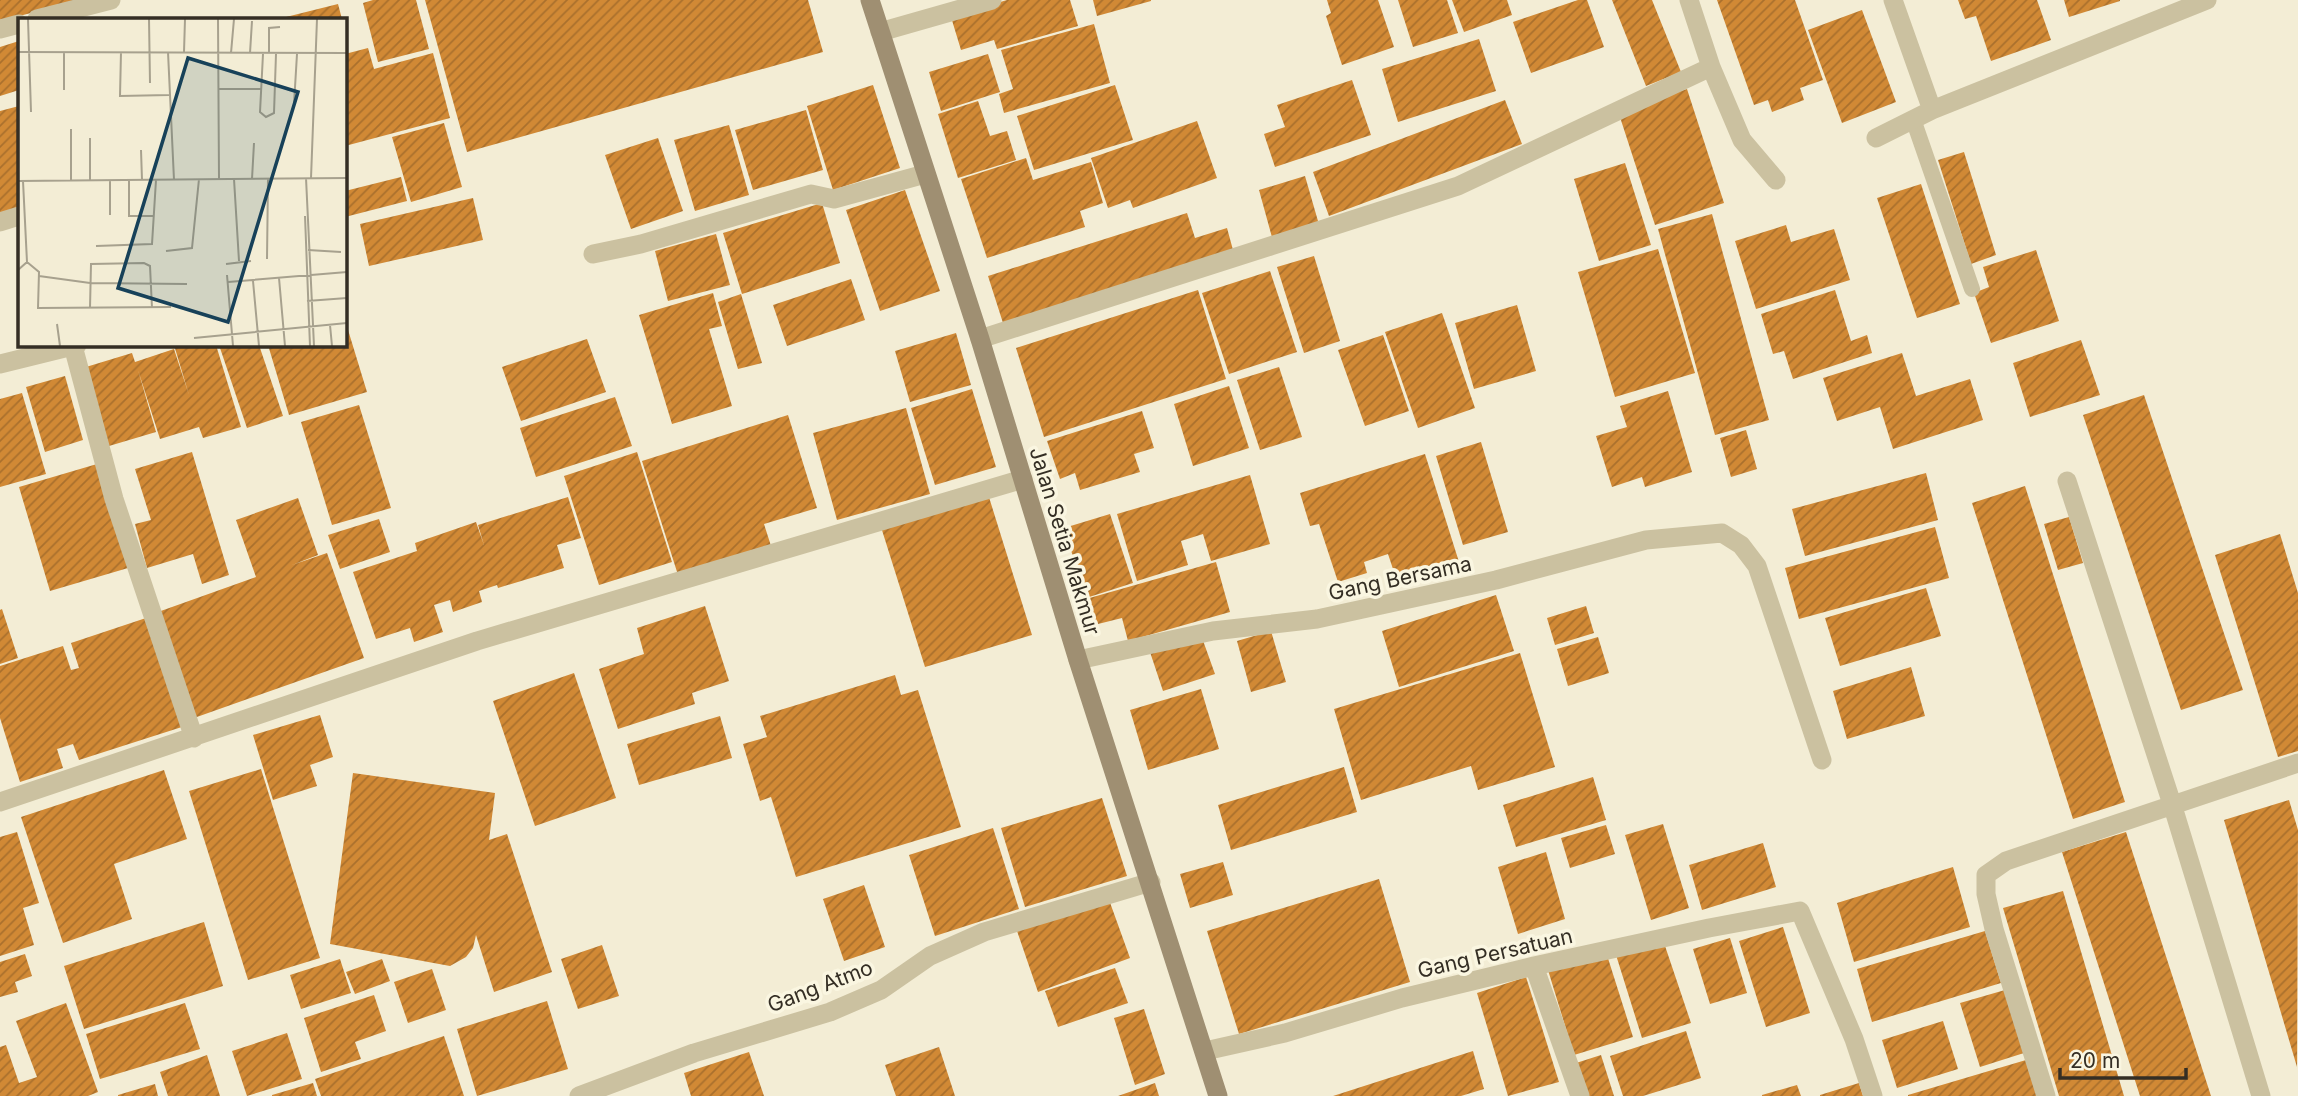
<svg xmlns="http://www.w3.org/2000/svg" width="2298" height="1096" viewBox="0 0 2298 1096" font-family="Inter,sans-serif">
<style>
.building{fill:url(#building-hatch)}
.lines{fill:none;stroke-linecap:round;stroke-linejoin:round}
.service{stroke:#cbc1a0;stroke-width:16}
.minor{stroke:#cbc1a0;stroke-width:19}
.secondary{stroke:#9f8f72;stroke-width:19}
.labels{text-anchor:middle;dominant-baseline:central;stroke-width:7;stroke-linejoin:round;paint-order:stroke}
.street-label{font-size:21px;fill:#342e24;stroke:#faf6e1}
.inset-road{fill:none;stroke:#a7a18e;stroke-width:2}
.view{fill:#174159;fill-opacity:0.15;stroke:#174159;stroke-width:3.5}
.inset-edge{fill:none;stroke:#342e24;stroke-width:3.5}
</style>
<defs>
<pattern id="building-hatch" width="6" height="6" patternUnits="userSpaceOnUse" patternTransform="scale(1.75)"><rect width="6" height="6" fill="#d18935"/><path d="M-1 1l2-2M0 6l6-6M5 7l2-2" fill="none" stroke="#aa702d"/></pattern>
</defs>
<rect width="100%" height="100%" fill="#f3edd5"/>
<path class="building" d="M0,0H77V1L0,21Z
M373,0H416L429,49L378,62L363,3Z
M425,0H808L823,52L467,152Z
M1007,0H1070L1078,26L997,49L994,40L961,50L951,17Z
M1093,0H1151V1L1097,16Z
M1327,0H1378L1394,47L1342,65L1326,16L1331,13Z
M1398,0H1447L1458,33L1413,47Z
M1452,0H1507L1512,15L1464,32Z
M1578,0H1587L1604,47L1531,73L1513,22Z
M1612,0H1652L1681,72L1646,86Z
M1717,0H1795L1823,80L1800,88L1804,100L1772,112L1768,100L1754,105Z
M1958,0H2037L2051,40L1991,61L1976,16L1965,19Z
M2064,0H2120V1L2069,17Z
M338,4L342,19H283L282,18Z
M1862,10L1896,102L1842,123L1808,30Z
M1094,24L1110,83L1004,113L999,94L1013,89L1001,50Z
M1479,39L1496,91L1398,122L1382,69Z
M19,41V90L0,96V47Z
M368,48L374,69L433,53L450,118L345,146V54Z
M988,54L1000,92L941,111L929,72Z
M1352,80L1371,135L1275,167L1264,134L1285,127L1277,105Z
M873,85L900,168L833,190L807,106Z
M1115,85L1133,140L1034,170L1017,116Z
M1687,89L1724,203L1655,225L1618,111Z
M1505,100L1522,144L1329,216L1313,172Z
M978,101L990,136L1007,131L1016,160L958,178L938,114Z
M19,106V197L17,198L19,207L0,217V111Z
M806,110L823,170L753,190L735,130Z
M1197,121L1217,178L1133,208L1130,200L1108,208L1091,158Z
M444,123L462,187L411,202L392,137Z
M729,125L749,195L695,211L674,140Z
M658,138L683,211L631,229L605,155Z
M1964,152L1996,255L1971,264L1938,160Z
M1026,158L1033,180L1091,162L1103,203L1080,211L1085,227L987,258L961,179Z
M1625,163L1651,245L1599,261L1574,179Z
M1305,176L1320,228L1273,241L1259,190Z
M401,177L407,201L345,217V191Z
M1921,184L1960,304L1917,318L1877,198Z
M905,190L940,291L880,311L846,210Z
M473,198L483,240L369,266L360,224Z
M822,203L840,263L742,294L723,233Z
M1187,213L1195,238L1227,228L1233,250L1003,323L988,276Z
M1712,214L1769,420L1715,435L1658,229Z
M1786,225L1791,242L1834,229L1850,280L1756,309L1735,241Z
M716,234L730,285L668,301L655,251Z
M1658,249L1695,373L1615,397L1578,272Z
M2036,250L2059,321L1991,343L1974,293L1989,287L1983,267Z
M1314,256L1340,341L1304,353L1277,267Z
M1270,271L1297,352L1229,374L1202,293Z
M851,279L865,320L787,346L773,305Z
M1198,290L1226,379L1044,437L1016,348Z
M1835,290L1851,341L1867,335L1872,353L1793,379L1784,351L1773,354L1761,314Z
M713,293L722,326L709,329L732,406L672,424L639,315Z
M741,294L762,363L738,369L718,302Z
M1517,305L1536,371L1474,389L1455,323Z
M1442,313L1475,408L1418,428L1385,332Z
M345,320L367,392L289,415L268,345H345Z
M956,333L971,385L910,402L895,351Z
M1383,335L1409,411L1365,426L1338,350Z
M587,339L606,392L521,421L502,367Z
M2081,340L2100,395L2030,417L2013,363Z
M174,345H216L241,427L203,438L199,427L160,439L138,370L156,432L109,446L86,367L132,353L135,362L174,349L189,395Z
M219,345H259L283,416L247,428Z
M1902,353L1916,396L1970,379L1983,420L1893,449L1880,407L1837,421L1823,378Z
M1279,367L1302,437L1260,450L1237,380Z
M65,376L83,440L45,452L26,387Z
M1229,386L1249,448L1193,466L1174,404Z
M972,389L996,467L935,485L911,408Z
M1668,391L1692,472L1645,487L1642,477L1612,487L1596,436L1627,427L1620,406Z
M22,393L46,474L0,487V399Z
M2144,395L2243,690L2181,710L2083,415Z
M615,397L632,446L536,477L520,428Z
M359,405L391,508L332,525L301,422Z
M906,408L930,494L837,520L813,433Z
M1142,411L1154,448L1134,454L1140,472L1080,490L1075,473L1060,479L1047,441Z
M788,415L817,508L764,524L771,546L678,575L642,461Z
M1746,430L1757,469L1731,477L1720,438Z
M1481,442L1508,532L1463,545L1436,456Z
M192,452L229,575L202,584L193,554L147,568L135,524L151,520L135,469Z
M637,452L672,562L599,585L564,476Z
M1425,454L1459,562L1397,581L1388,554L1364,562L1367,573L1338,582L1319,524L1310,526L1300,493Z
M97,464L128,568L50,591L19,487Z
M1926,473L1938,520L1805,556L1792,509Z
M1250,475L1270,544L1211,561L1203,534L1181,541L1188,565L1137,581L1117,514Z
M2025,486L2125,802L2073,819L1972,503Z
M988,494L1032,635L925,667L881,527Z
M568,497L581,538L557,545L564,568L498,588L497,585L479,591L482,602L453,612L450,600L434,605L443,632L414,642L410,628L376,639L353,572L417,551L415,543L476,522L484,545L478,525Z
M298,498L318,555L292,565L327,553L364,658L194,718L158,612L256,577L236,520Z
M1110,514L1133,583L1086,598L1064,528Z
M2069,517L2083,563L2058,570L2044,524Z
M379,519L390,552L340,569L328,535Z
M1935,527L1949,578L1799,619L1785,568Z
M2280,534L2298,593V751L2278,757L2215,555Z
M1216,562L1230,612L1128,641L1122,618L1094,625L1086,599Z
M1926,588L1941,636L1840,666L1825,618Z
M1496,595L1514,651L1399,687L1382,631Z
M705,606L729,681L692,693L695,704L618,729L599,669L644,654L637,628Z
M1586,606L1594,633L1555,645L1547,618Z
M2,609L18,658L0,664V610Z
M149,617L185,726L79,760L73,744L57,749L63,768L20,782L0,718V666L63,646L71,670L79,668L71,643Z
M1271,631L1286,682L1251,692L1237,641Z
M1201,635L1215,674L1163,691L1150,652Z
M1598,637L1609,673L1568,686L1557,649Z
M1520,653L1555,767L1478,790L1471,766L1361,800L1334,709Z
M1911,667L1925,716L1847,739L1833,691Z
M574,673L616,798L535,826L493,701Z
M895,675L901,695L918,690L961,827L796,877L771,797L760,801L743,744L767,737L760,716Z
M1201,689L1219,749L1148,770L1130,710Z
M320,715L333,757L310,765L317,786L273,800L253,735Z
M720,716L732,758L639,785L627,744Z
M1344,767L1357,812L1231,850L1218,805Z
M261,769L320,958L248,980L189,791Z
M164,770L187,839L114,864L132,919L63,943L21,817Z
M353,773L495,793L489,840L507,834L552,972L494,992L476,935L473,948L466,957L450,966L330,944Z
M1593,777L1606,820L1516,847L1503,805Z
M1102,798L1127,876L1025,907L1001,828Z
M2289,800L2298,830L2297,1067L2224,820Z
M1663,824L1689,908L1651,920L1625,835Z
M1606,825L1615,854L1570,868L1561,838Z
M993,828L1019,909L935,936L909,855Z
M17,832L39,903L23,908L34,945L0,956V837Z
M2126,832L2211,1096H2140L2062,852Z
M1763,843L1776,887L1702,910L1689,865Z
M1546,852L1565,919L1518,934L1498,867Z
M1223,862L1233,895L1190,908L1180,874Z
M1953,867L1970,927L1854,962L1837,903Z
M1379,879L1410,982L1239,1034L1207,931Z
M864,885L885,947L844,961L823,899Z
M2063,891L2124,1096H2059L2003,908Z
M1108,897L1130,958L1038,992L1017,931Z
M204,922L223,986L84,1029L64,966Z
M1783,927L1810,1013L1766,1027L1739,941Z
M1985,931L2001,983L1872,1022L1857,969Z
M1730,938L1747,993L1710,1004L1693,949Z
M1663,940L1691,1023L1642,1038L1616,955Z
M602,945L619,996L578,1009L561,959Z
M1606,952L1633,1037L1574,1055L1548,970Z
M25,954L32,976L15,982L18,992L0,997V962Z
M340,959L351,993L301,1009L290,975Z
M382,959L390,981L355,994L346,972Z
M1115,968L1128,1003L1058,1027L1045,991Z
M432,969L446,1010L408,1023L394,982Z
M1526,977L1559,1082L1508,1096L1477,993Z
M2005,990L2024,1053L1980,1067L1960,1003Z
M374,995L386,1031L355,1042L361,1059L321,1072L304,1018Z
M547,1001L568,1069L477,1096L457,1029Z
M66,1003L98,1092L88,1096H0V1047L6,1045L19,1083L37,1077L16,1021Z
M185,1003L200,1049L100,1079L86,1034Z
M1144,1009L1165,1074L1135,1085L1114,1018Z
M1943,1021L1958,1069L1897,1088L1882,1040Z
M1686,1031L1701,1078L1643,1096H1623L1610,1056Z
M287,1033L302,1079L247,1096L232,1051Z
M444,1036L464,1096H321L315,1079Z
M939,1047L955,1096H896L885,1065Z
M1473,1051L1484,1089L1461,1096H1333Z
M749,1052L764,1096H691L684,1073Z
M207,1055L220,1096H168L160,1072Z
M1601,1055L1614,1096H1584L1573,1064Z
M2026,1060L2037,1096H1908V1095Z
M313,1083L317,1096H272V1095Z
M1155,1083L1159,1096H1118Z
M1859,1083L1863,1096H1820V1095Z
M155,1084L158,1096H118V1095Z
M1797,1085L1801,1096H1762V1095Z"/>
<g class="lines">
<path class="service" d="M1913,119L1972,289"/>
<path class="minor" d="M1689,0L1711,67L1742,140L1776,180
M1893,0L1932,110
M37,19L111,0
M0,29L19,24
M880,32L992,0
M1876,138L1932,110L2207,0
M0,222L19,216
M593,254L641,244L811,194L834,199L925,174
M980,339L1458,186L1711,67
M73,346L114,499L194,738
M0,364L77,345
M2067,481L2173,807L2261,1096
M1078,660L1213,631L1317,619L1496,580L1646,540L1722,533L1741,545L1757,566L1822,760
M0,802L477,641L1023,479
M1534,966L1580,1096
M1205,1051L1285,1033L1402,998L1534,966L1709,928L1800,911L1854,1039L1873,1096
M579,1096L694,1053L830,1012L881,990L930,956L984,932L1151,882
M2046,1096L1994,929L1986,894V875L2006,861L2298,763"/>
<path class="secondary" d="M870,0L980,339L1078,660L1218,1096"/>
</g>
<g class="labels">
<g class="street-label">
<text transform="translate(1065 541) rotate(73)">Jalan Setia Makmur</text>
<text transform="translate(1400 578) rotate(-12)">Gang Bersama</text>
<text transform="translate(1495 953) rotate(-13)">Gang Persatuan</text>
<text transform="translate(820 986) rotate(-21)">Gang Atmo</text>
</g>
</g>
<g transform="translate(18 18)">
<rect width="329" height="329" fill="#f3edd5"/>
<path class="inset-road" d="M10,1L13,94M131,1L132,65M200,1L201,161M0,34L329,35M103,34L102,78L151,77M150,34L156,162M166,34L167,1M213,35L216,1M232,35L234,3M245,36L242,94L248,99L256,95L258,36M251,36V10L262,9M200,71H243M46,72V34M276,86L279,36M53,111V163M123,132L124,162M288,160L296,328M293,160L299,1M216,161L221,243M234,161L236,125M111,162V198H136M0,163L329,160M72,163V120M92,163V197M287,198L292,328M78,228L134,226L138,162M290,232L323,234M148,233L174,230L181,161M249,241L250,161M9,244L21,254L20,290L153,289M208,246L233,243M0,252L9,244L5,163M209,257L215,328M21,258L72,265L169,266M261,260L267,328M235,263L241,328M210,264L329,254M289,283L329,280M72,290L73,246L126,245L132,248L134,290M39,306L42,328M312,307L314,328M176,320L329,305"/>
<path class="view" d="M170,40L280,74L210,304L100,270Z"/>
<rect width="329" height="329" class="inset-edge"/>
</g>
<path d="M2060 1068v10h126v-10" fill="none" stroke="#342e24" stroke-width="3.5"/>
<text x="2070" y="1068" font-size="21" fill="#342e24" stroke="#faf6e1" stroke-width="5" paint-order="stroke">20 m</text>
</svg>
